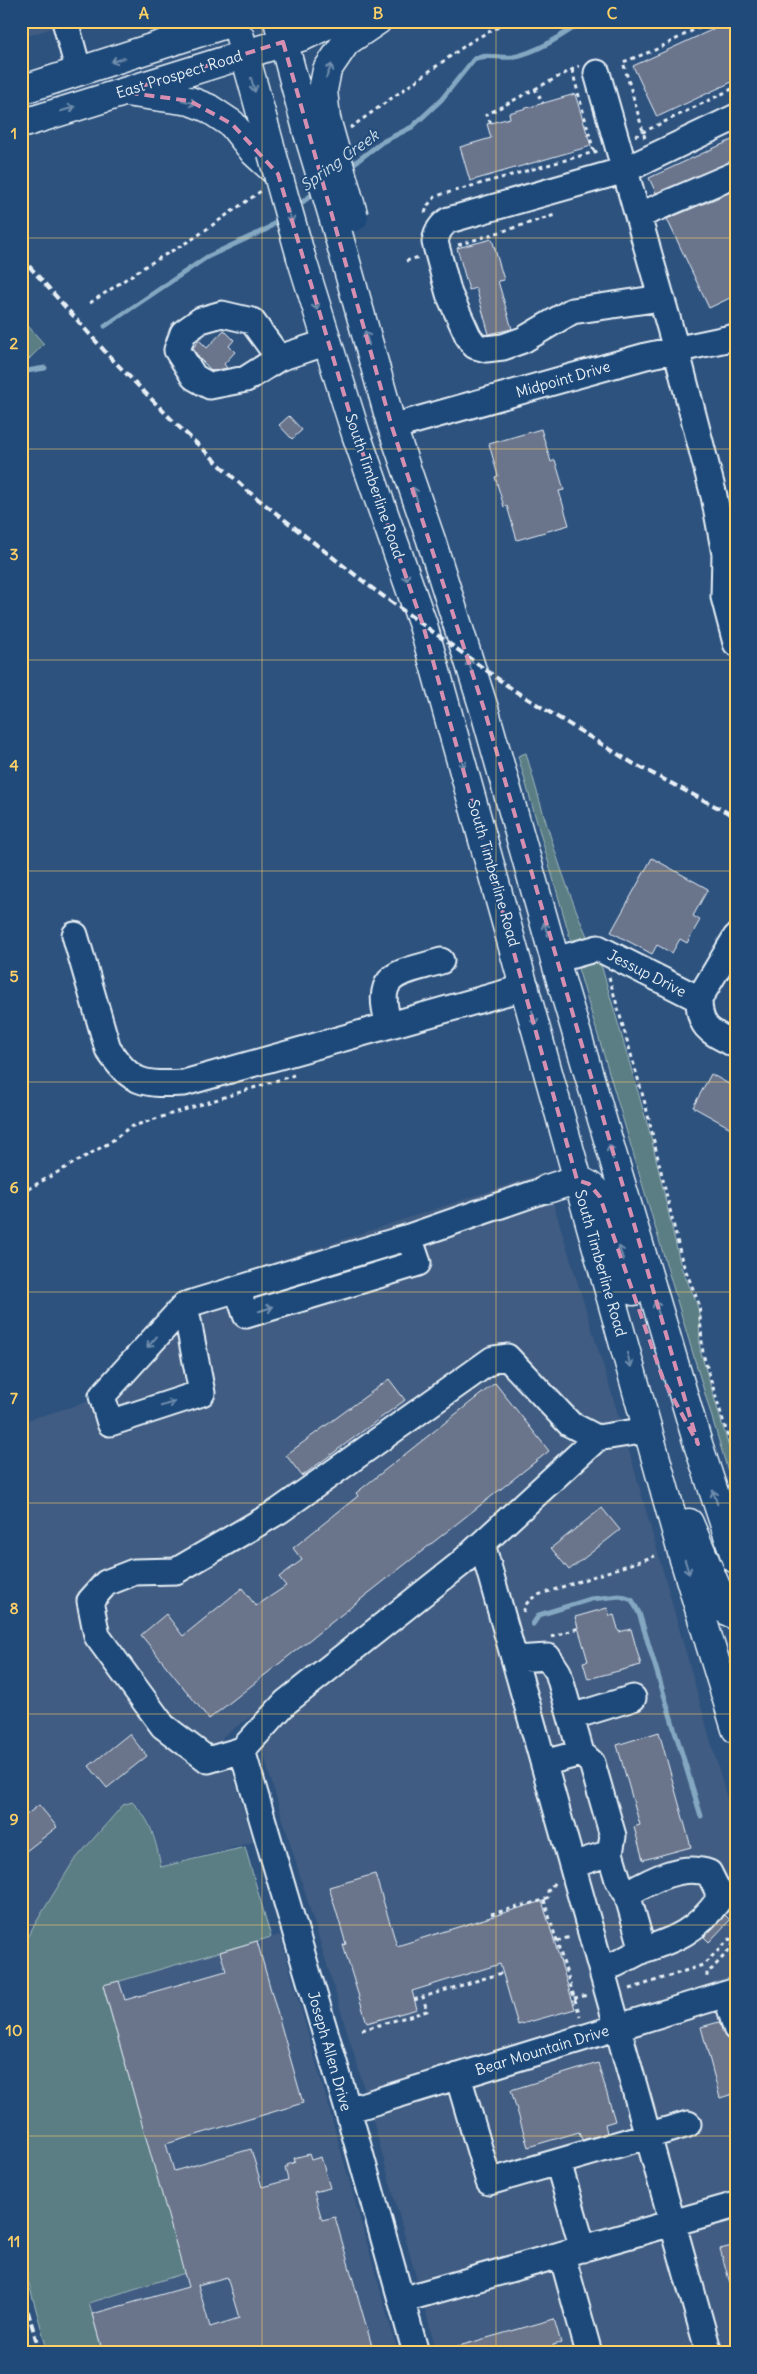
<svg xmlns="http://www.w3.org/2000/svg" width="757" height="2374" viewBox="0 0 757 2374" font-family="Delius,sans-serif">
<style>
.built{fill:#405c82}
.green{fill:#5a7e83;stroke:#a1b8be}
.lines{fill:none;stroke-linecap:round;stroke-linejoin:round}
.stream{stroke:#84a8c2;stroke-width:5}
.building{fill:#6b748c;stroke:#e8f1f8;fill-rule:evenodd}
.minor-casing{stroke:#e8f1f8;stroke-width:29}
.major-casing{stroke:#e8f1f8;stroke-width:31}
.path{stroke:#e8f1f8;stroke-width:3;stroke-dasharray:4 4;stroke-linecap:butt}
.minor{stroke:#1f4a7a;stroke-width:25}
.major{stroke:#1f4a7a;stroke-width:28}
.rail{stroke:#e8f1f8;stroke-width:4;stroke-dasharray:8 4;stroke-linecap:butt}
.major-bridge-casing{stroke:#e8f1f8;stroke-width:31;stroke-linecap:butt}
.major-bridge{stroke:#1f4a7a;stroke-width:28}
.oneway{stroke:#6f8dac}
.marked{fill:none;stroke:#d78fb1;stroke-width:4;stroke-dasharray:10 6;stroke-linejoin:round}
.grid{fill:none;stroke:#ffd166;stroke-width:1;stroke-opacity:0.55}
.labels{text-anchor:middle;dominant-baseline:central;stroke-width:4;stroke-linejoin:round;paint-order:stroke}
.street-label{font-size:15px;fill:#e8f1f8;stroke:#1f4a7a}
.water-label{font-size:16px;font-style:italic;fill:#cfdfea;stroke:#1f4a7a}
.neatline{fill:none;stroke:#ffd166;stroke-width:2}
.grid-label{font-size:16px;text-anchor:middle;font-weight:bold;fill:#ffd166}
</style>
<rect width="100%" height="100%" fill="#2e527e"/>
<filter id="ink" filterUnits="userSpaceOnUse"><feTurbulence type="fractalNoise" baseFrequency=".02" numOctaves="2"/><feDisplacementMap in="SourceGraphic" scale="10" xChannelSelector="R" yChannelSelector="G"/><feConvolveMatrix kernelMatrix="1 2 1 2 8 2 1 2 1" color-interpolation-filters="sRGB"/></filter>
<g filter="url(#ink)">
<path class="built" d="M21,21H74L21,38Z
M544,1173L628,1447L736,1831V2353H437L361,2077L268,1770L256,1713L222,1737L253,1842L161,1867L155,1835L143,1812L132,1802L73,1862L21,1947V1422L87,1402L153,1325L196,1291L235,1275Z
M280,1935L398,2353H103L89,2303L184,2273L103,1985Z"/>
<path class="green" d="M21,318L44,344L21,367Z
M526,753C544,817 562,880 589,941L573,943L571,941L518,756Z
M595,955L602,968L651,1137L681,1267L695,1299L699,1311L700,1350L736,1471V1498L577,965Z
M132,1802C152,1820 156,1842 161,1867L245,1847L271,1937L103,1986L185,2273L89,2303L103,2353H48L21,2255V1947L73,1862L123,1805Z"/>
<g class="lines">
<path class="stream" d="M348,168L382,142L412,127L441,100L474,59C486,53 500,59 513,57C540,51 561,36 584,21
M296,207L317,191
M105,326L207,257L267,229L281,218
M21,372L45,368
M533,1624L539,1615L591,1599L620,1596L632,1600L639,1613L701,1816"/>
</g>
<path class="building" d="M731,21H736V80L657,117L633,66Z
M575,94L591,146L470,181L460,147L491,138L487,124L510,118L509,113Z
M736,138V160L656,193L649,178Z
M736,190V295L709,308L667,219Z
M492,239L504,280L498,281L512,329L489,334L476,288L469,290L457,248Z
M224,330L234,340L229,346L235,352L224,364L227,368L212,371L199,358L193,348L199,340L207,348Z
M289,416L302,430L292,439L279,425Z
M541,429L551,462L555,460L564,490L559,491L569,525L517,540L507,506L504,507L495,477L498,476L489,444Z
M652,858L708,889L693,916L700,920L687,943L680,939L672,953L657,945L652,954L611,932Z
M711,1074L736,1088V1131L693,1107Z
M389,1379L405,1400L302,1476L286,1455Z
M495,1383L549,1451L209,1719L141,1635L166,1614L183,1636L242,1588L256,1606L286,1586L279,1577L302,1560L293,1548L358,1496L356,1493Z
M602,1508L620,1530L569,1570L551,1548Z
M607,1608L610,1616L614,1615L619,1632L631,1629L641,1665L588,1679L583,1662L588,1661L575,1617Z
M659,1732L691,1847L643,1860L634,1827L640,1825L617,1745Z
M129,1734L147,1756L107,1788L89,1766Z
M39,1805L57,1827L21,1855V1819Z
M375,1874L397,1946L542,1901L575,2009L518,2025L500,1964L412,1991L417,2009L367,2023L343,1945L346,1944L329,1887Z
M725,1915L730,1920L709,1942L704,1937Z
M257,1941L303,2103L166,2144L174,2171L251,2149L262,2187L288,2180L285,2168L287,2167V2165L295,2162L294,2158L309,2154L311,2160L321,2157L330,2188L314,2192L322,2220L335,2217L374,2353H103L92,2314L188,2287L103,1985L119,1981L125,2000L226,1971L220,1952ZM227,2277L239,2318L210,2327L198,2285Z
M719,2022L726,2038L736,2042V2093L720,2098L701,2027Z
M598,2063L615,2121L605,2124L607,2133L582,2140L579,2132L528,2147L511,2090Z
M736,2245V2290H732L720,2249Z
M554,2319L561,2343L553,2345L555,2353H448V2349Z"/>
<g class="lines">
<g class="minor-casing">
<path id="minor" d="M65,21L79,72
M597,73L676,349L714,496L725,554L724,597L736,643
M638,216L736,174
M661,298L572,311L523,340L503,347L486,349L475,346L468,336L449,294L435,242C437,232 440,226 449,220L625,170L736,117
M279,358L252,321L222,314L201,320L183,333L177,350L194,377L210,386L246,379L279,358L328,342
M392,427L646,356L736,337
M75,935L108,1049C131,1084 143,1085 184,1083L526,987
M555,960L598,948L699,999L736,937
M699,999C699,1029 711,1032 736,1045
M389,1025C373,971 399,974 441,961
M237,1289L246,1315L418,1263L409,1237
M185,1305L202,1393L110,1423L102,1396L185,1305L409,1237L547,1189
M597,1438L459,1565L286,1702L242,1750L208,1760L163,1726L97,1636L90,1601L106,1583L134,1572L176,1571L279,1511L493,1359L507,1357L570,1424L597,1438L648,1430
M482,1544L709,2353
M515,1659L548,1657L558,1672L581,1753
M571,1717L633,1698
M242,1750L348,2110L416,2353
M544,1763L581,1753L592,1763L613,1836L610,1853L572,1865
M627,1894C650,1881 681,1863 709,1873L718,1891V1901C696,1931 677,1939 643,1950
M601,1968L616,1964L643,1950L627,1894L618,1880L610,1853
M726,1994L736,2028
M458,2076L489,2182L688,2124
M348,2110L736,1991
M558,2162L583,2249
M562,2255L589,2353
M401,2300L736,2205"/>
</g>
<g class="major-casing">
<path id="major" d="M278,21L308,133
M240,37L272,153
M21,90L235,21
M132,93L190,101L208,108L232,124L255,153L278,174
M326,119L323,90L327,70L346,42L377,21
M21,124L304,36L335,21
M335,223L392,427L431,540L485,712L555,960L698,1444L736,1559
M301,257L356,434L423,625L683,1556L736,1729
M547,1189C570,1182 584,1173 600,1197L633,1291
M689,1523L726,1610L736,1616"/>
</g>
<path class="path" d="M572,70L594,152
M535,89L579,66
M491,123L486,115L535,89L543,103
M350,128L473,40L510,21
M635,136L736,87
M645,138L623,62L655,50L711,21
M425,213L428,205L436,196L598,151
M458,245L555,215
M406,261L419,257
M90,303L144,267L194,238L261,191
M21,339L28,336
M609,977L646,1107L682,1261L699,1304L703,1354L736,1463
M21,1193L109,1143L130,1127L294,1075
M523,1612L527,1603L535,1596L655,1556
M551,1637L579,1628
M544,1900L580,2016
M491,1914L544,1900L548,1897V1891L555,1882
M557,1941L570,1937
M630,1989L703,1965L730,1939L733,1942L732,1947L712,1969L707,1972V1978
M574,1998L588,1995
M414,2000L423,1997
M362,2030L427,2011L423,1997L502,1973"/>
<use href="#minor" class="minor"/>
<use href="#major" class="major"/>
<path class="rail" d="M21,257L109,356L177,425L249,492L372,588L515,691L634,764L736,817
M21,2288L40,2353
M21,2331L27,2353"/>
<g class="major-bridge-casing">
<path id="major-bridge" d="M326,119L354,217
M308,133L335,223
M272,153L301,257"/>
</g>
<use href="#major-bridge" class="major-bridge"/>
</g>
<defs><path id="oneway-shaft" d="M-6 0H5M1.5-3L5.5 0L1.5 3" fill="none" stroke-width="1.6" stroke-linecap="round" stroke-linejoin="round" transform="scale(1.25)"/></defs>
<g class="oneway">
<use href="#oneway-shaft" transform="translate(118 60) rotate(163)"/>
<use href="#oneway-shaft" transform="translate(329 71) rotate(-67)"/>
<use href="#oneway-shaft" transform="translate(253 85) rotate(74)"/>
<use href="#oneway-shaft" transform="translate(189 102) rotate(15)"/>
<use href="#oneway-shaft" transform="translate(68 109) rotate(-17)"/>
<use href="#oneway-shaft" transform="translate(290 216) rotate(74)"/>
<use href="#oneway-shaft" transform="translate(315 303) rotate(73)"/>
<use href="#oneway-shaft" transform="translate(367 338) rotate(-106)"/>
<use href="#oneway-shaft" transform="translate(415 494) rotate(-109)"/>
<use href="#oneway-shaft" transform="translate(405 574) rotate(71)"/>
<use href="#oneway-shaft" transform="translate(470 666) rotate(-108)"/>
<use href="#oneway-shaft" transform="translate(462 761) rotate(74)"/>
<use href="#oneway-shaft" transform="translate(546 929) rotate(-106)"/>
<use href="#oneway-shaft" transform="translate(534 1018) rotate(75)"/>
<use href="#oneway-shaft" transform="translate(611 1152) rotate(-106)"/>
<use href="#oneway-shaft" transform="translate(621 1253) rotate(-109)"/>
<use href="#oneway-shaft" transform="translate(657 1308) rotate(-106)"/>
<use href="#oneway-shaft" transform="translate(266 1309) rotate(-17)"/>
<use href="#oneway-shaft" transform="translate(152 1342) rotate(132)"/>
<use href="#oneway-shaft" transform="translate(629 1360) rotate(74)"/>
<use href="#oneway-shaft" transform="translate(168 1404) rotate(-18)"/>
<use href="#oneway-shaft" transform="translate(715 1497) rotate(-108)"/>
<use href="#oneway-shaft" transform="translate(687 1567) rotate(73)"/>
</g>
</g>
<path class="marked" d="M283,42L392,427L485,712L698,1444L663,1379L600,1197L589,1184L577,1180L423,625L356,434L278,174L232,124L190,101L123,92Z"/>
<path class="grid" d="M262,21V2353M496,21V2353M21,238H736M21,449H736M21,660H736M21,871H736M21,1082H736M21,1292H736M21,1503H736M21,1714H736M21,1925H736M21,2136H736"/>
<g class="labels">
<g class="street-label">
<text transform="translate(179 74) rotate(-17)">East Prospect Road</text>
<text transform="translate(563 379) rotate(-16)">Midpoint Drive</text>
<text transform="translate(375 486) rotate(71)">South Timberline Road</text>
<text transform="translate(494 873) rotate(74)">South Timberline Road</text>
<text transform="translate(647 973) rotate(27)">Jessup Drive</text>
<text transform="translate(601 1263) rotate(74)">South Timberline Road</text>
<text transform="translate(542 2050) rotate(-17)">Bear Mountain Drive</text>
<text transform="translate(330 2051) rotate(74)">Joseph Allen Drive</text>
</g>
<g class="water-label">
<text transform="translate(339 160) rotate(-36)">Spring Creek</text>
</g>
</g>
<rect width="757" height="2374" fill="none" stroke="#1f4a7a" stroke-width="55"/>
<rect x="28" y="28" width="702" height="2318" class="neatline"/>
<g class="grid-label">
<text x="144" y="19">A</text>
<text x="378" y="19">B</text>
<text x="612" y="19">C</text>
<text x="14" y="139">1</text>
<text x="14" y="349">2</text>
<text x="14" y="560">3</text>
<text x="14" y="771">4</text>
<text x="14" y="982">5</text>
<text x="14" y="1193">6</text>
<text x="14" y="1404">7</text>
<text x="14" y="1614">8</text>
<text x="14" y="1825">9</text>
<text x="14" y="2036">10</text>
<text x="14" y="2247">11</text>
</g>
</svg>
